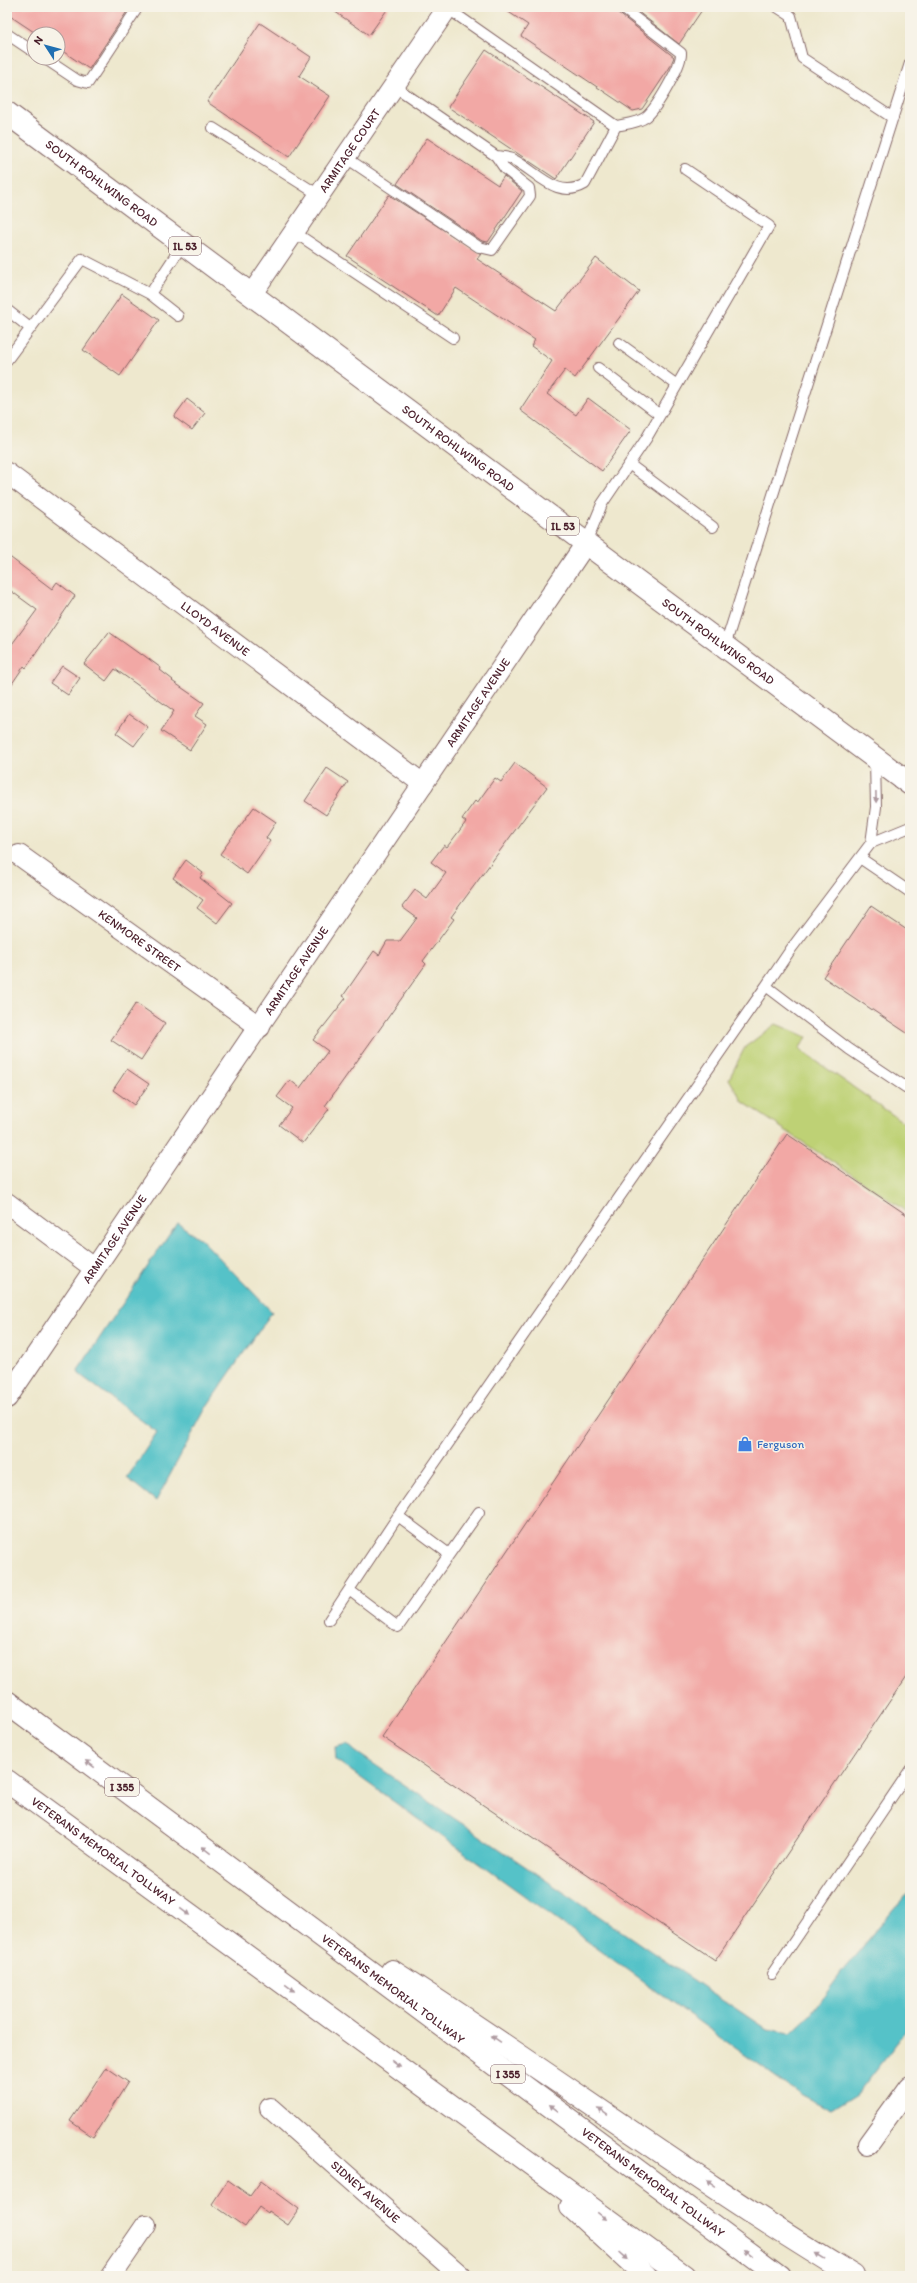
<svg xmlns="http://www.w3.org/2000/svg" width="917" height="2283" viewBox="0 0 917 2283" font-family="Itim,sans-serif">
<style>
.green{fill:#bed174;stroke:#847850}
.water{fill:#54c2c8;stroke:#4f707a}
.building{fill:#f2a8a5}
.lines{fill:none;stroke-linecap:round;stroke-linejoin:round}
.service-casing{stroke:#836564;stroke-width:12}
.minor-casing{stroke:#836564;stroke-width:22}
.primary-casing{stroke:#836564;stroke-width:24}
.motorway-casing{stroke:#836564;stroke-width:24}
.service{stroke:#fff;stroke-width:10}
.minor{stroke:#fff;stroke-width:20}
.primary{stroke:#fff;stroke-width:22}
.motorway{stroke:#fff;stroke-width:22}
.oneway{fill:#ae9aa0}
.labels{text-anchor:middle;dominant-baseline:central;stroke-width:3;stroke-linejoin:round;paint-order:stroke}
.shield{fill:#f7f3e8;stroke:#7e5f64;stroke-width:1}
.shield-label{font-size:11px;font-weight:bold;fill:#4a1f2b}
.street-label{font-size:12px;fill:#4a1f2b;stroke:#f7f3e8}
.shop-label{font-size:12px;fill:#366cbe;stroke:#f7f3e8;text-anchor:start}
</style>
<rect width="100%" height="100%" fill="#f7f3e8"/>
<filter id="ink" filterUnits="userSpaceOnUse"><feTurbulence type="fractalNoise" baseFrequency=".025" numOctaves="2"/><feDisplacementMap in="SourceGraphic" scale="8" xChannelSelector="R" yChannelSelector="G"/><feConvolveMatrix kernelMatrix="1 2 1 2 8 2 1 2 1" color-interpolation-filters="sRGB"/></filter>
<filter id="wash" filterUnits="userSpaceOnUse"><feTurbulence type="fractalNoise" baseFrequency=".012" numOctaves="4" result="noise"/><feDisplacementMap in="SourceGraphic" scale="16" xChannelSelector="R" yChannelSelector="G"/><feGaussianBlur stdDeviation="0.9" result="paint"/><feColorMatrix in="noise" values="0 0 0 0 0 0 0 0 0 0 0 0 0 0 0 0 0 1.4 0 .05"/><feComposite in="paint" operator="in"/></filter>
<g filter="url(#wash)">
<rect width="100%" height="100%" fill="#eee8ce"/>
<path class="green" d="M776,1024L807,1037L799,1049L910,1127V1214L743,1102L729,1079L745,1047Z"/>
<path class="water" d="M177,1223L201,1239L272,1312L207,1406L156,1501L127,1478L157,1432L79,1374L78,1370Z
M347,1744L356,1752L766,2029L791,2033L811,2014L844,1969L910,1890V2026L857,2094L831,2110L802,2096L336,1760L335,1747Z"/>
<g id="blocks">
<path class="building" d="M7,7H130L89,69L58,48V34H37L7,14Z
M328,7H389L369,35Z
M501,7H615L617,12L674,57L670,67L642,109L633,111L521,36L528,25Z
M632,7H704L679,44Z
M260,23L311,57L299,76L330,96L289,157L207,102Z
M486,50L594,122L556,179L448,107Z
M427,138L498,185L504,176L522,191L488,242L482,241L397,184Z
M389,195L481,254L477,259L556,311L596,258L639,291L575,378L565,370L547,394L576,415L588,398L631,430L602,471L520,410L552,361L531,346L535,340L456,288L438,316L347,256Z
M122,294L159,320L120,376L83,350Z
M187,399L205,413L192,430L174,417Z
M7,555L52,589L57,582L75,596L26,668L24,666L7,691V651L37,610L7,588Z
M109,632L141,655L142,654L161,668L160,670L173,680L172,681L204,703L195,716L207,724L190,750L161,731L174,711L115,669L106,681L84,664Z
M62,666L80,678L68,695L50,683Z
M129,714L148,727L134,746L116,733Z
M515,763L547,787L451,917L454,919L423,961L426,964L325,1106L329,1109L303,1143L279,1125L292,1108L277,1097L290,1080L300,1088L328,1051L313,1040L346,998L343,996L374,951L379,955L387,941H400L417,918L402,907L415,890L427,899L446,873L431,862L444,845L447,847L466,822L462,819L475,801L477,803L495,778L501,782Z
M327,768L348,782L326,815L305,801Z
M254,807L276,822L266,838L270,841L247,874L220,854Z
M186,860L203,873L200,878L232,903L217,923L197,908L203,900L173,878Z
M871,906L910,932V1035L823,977Z
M136,1003L165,1023L141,1060L111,1040Z
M127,1069L149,1084L134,1105L113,1090Z
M787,1134L910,1217V1671L715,1961L382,1737Z
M106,2067L128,2082L93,2137L70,2121Z
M228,2180L250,2196L261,2181L299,2209L288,2225L268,2211L267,2213L259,2207L245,2227L212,2204Z"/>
</g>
</g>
<g filter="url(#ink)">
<use href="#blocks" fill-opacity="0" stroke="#836564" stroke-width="1"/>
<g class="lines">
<g class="service-casing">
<path id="service" d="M777,7L791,16L802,58L893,118
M447,8L616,126L585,184C556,201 536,170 512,159C508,157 501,157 496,156
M7,34L34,52
M44,58L77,80L88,83L138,7
M616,126C626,124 638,123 646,117C656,109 682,65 681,53L621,7
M213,128L319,195
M345,157L479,247L492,250L530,196L529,188L505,169L496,156L394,86
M294,232L453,338
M150,294L178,316
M7,310L30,328
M619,343L677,385
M7,360L82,259L150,294L183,244
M598,368L660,415
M629,464L713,527
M586,543L602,504L646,439L769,226L685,169
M725,646L910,63
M875,760L876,807L871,843L791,949L766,986L849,1049L910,1090
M871,843L910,827
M860,858L910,892
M398,1516L449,1554
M349,1590L398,1627L479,1512
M329,1620L398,1516L766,986
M772,1974L910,1770"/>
</g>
<g class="minor-casing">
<g id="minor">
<path id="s1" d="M251,295L448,7"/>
<path id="s2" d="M7,473L423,784"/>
<path id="s3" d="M19,855L260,1027"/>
<path d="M7,1203L94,1268"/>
<path id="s4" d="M7,1398L586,543"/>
<path id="s5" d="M270,2108L461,2276"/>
<path d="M868,2144L910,2086"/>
<path d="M111,2276L146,2225"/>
</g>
</g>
<g class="primary-casing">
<g id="primary">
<path id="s6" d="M7,113L910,784"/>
</g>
</g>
<g class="motorway-casing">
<g id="motorway">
<path id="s7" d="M7,1702L779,2276"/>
<path id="s8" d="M7,1781L684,2276"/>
<path d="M392,1971C547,2070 695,2181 853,2276"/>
<path d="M571,2207L646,2276"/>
</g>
</g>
<use href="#service" class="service"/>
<use href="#minor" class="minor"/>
<use href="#primary" class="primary"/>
<use href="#motorway" class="motorway"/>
</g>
<defs><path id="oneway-solid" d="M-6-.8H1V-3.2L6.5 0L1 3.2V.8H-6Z"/></defs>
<g class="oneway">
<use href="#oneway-solid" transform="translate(876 797) rotate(89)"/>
<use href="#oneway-solid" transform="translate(90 1764) rotate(-143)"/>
<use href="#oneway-solid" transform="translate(206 1850) rotate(-143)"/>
<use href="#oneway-solid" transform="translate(185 1912) rotate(36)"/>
<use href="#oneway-solid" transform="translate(290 1988) rotate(36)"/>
<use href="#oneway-solid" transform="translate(496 2039) rotate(-146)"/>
<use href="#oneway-solid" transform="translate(396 2064) rotate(36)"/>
<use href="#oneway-solid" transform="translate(554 2108) rotate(-143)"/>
<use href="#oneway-solid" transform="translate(603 2112) rotate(-146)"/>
<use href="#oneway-solid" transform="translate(711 2184) rotate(-146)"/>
<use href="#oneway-solid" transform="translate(602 2216) rotate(37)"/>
<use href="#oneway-solid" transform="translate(748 2253) rotate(-143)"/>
<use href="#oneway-solid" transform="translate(624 2256) rotate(42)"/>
<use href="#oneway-solid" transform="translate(820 2256) rotate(-149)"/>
</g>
</g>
<defs>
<g id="shop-bare" transform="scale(1.2)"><path d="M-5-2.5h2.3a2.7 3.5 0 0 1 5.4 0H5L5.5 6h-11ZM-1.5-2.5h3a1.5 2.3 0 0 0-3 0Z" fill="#3f7fe0" stroke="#f7f3e8" stroke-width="2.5" paint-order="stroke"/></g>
</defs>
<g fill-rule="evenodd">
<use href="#shop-bare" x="745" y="1444"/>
</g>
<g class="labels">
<g class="shield">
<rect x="169" y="237" width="32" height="18" rx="3"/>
<rect x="547" y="517" width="32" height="18" rx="3"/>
<rect x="105" y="1778" width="34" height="18" rx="3"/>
<rect x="491" y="2065" width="34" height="18" rx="3"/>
</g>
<g class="shield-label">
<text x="185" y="246">IL 53</text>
<text x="563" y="526">IL 53</text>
<text x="122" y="1787">I 355</text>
<text x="508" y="2074">I 355</text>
</g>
<g class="street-label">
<text stroke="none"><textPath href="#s1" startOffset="175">ARMITAGE COURT</textPath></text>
<text stroke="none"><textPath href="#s6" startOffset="118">SOUTH ROHLWING ROAD</textPath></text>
<text stroke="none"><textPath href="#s6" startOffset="562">SOUTH ROHLWING ROAD</textPath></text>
<text stroke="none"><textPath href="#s2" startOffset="260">LLOYD AVENUE</textPath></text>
<text stroke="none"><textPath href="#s6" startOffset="886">SOUTH ROHLWING ROAD</textPath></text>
<text stroke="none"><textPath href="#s4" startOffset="840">ARMITAGE AVENUE</textPath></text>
<text stroke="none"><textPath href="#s3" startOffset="148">KENMORE STREET</textPath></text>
<text stroke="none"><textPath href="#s4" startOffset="516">ARMITAGE AVENUE</textPath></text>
<text stroke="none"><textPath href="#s4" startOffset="192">ARMITAGE AVENUE</textPath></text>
<text stroke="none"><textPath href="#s8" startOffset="119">VETERANS MEMORIAL TOLLWAY</textPath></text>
<text stroke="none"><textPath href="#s7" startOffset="481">VETERANS MEMORIAL TOLLWAY</textPath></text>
<text stroke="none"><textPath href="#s7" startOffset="805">VETERANS MEMORIAL TOLLWAY</textPath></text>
<text stroke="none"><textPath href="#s5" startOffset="127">SIDNEY AVENUE</textPath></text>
</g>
<g class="shop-label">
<text x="757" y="1444">Ferguson</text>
</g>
</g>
<rect width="917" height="2283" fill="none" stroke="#f7f3e8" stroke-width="24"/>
<g transform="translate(46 46) rotate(306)"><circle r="19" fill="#f7f3e8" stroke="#b29e9c"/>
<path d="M0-3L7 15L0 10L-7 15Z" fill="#1f6fb2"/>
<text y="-6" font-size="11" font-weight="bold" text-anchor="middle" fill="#4a1f2b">N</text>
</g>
</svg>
